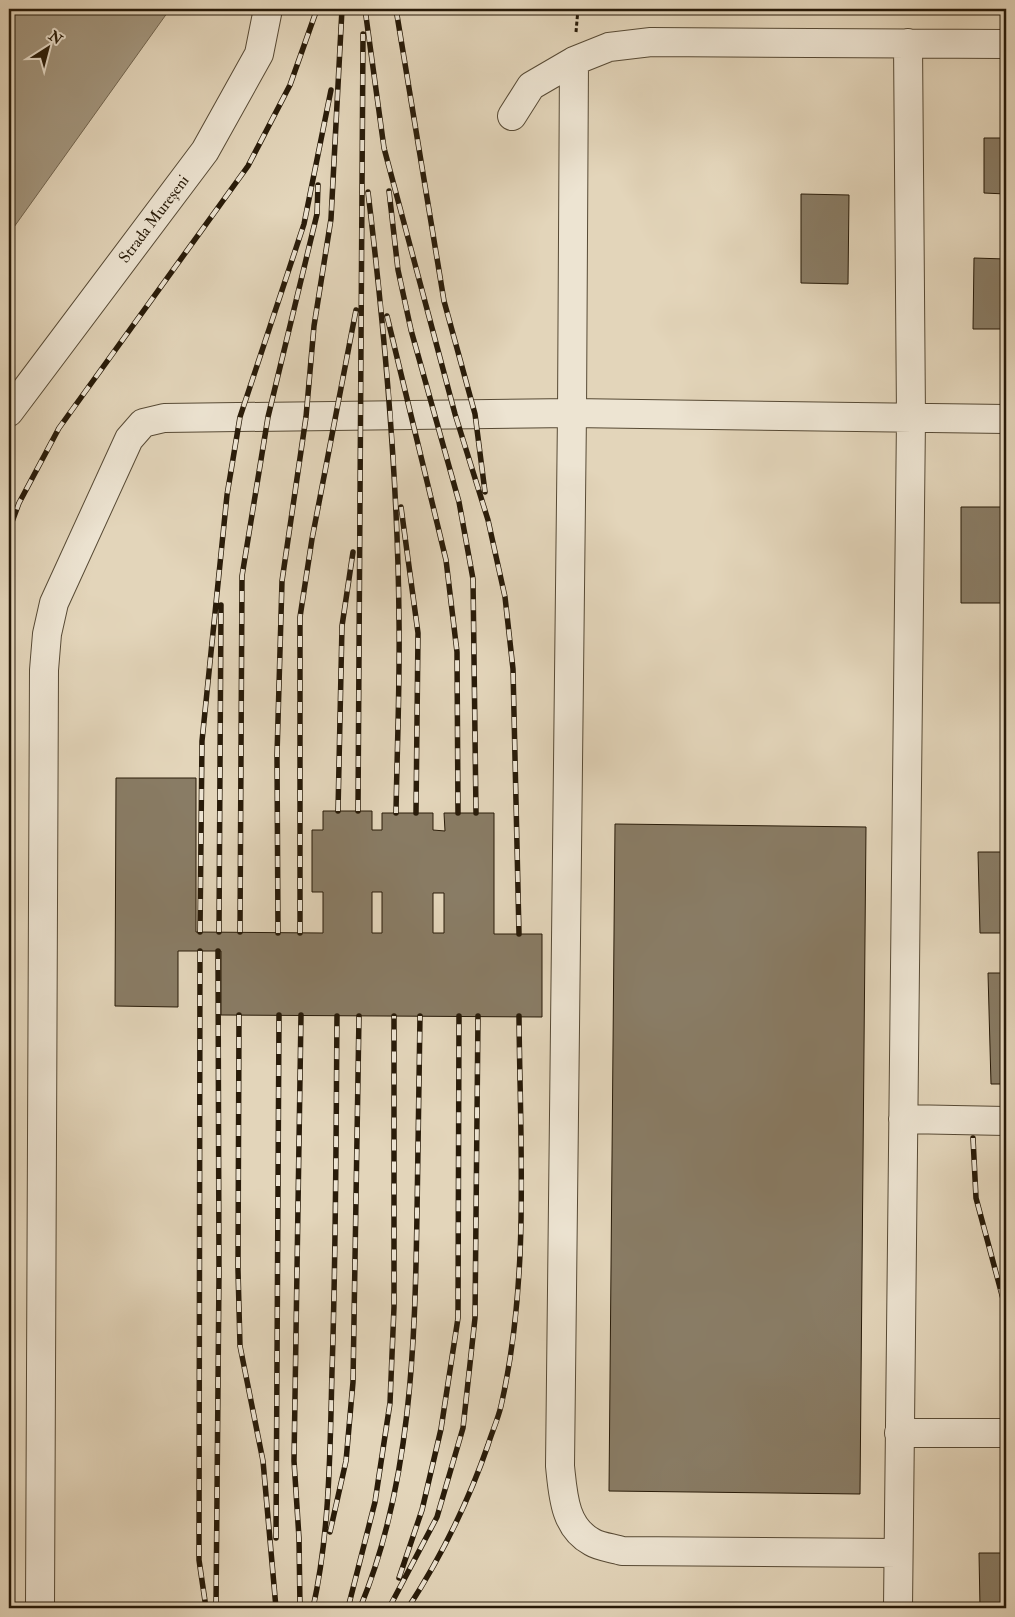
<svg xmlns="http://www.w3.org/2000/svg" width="1015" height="1617" viewBox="0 0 1015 1617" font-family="'IM FELL Double Pica',serif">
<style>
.water{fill:#a3967e;stroke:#72654f}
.building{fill:#897c65;stroke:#281b09;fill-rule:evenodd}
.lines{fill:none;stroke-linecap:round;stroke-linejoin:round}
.minor-casing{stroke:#574a35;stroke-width:30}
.path{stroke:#281b09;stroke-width:3;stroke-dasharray:4 2.5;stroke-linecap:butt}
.minor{stroke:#ede4d2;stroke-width:28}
.rail-casing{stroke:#281b09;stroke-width:5.5}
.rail{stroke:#ede4d2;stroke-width:4;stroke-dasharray:11;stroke-linecap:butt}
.labels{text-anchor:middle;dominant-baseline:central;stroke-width:4;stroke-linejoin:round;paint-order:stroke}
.street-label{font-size:16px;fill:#281b09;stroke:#ede4d2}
</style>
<rect width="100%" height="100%" fill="#e3d5ba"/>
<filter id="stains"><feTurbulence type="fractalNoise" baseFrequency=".004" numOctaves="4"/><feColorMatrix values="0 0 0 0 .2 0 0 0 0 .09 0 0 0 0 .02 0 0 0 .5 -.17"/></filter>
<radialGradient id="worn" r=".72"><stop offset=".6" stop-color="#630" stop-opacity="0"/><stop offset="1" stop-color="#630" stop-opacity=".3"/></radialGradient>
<path class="water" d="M9,9H170L9,234Z"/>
<path class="building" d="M984,138H1006V194L984,193Z
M801,194L849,195L848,284L801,283Z
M974,258L1006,259V329H973Z
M961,507H1006V603H961Z
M116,778H196V932L323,933V892H312V830H323V811H372V830H382V813H433V830L445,831L444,813H494V934H542V1017L221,1015V951H178V1007L115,1006ZM372,892H382V933H372ZM433,893H444V933H433Z
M615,824L866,827L860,1494L609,1491Z
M978,852H1006V933H980Z
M988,973H1006V1084H991Z
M9,986H14L9,1351Z
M979,1553H1006V1608H980Z"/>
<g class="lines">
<g class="minor-casing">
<path id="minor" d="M574,61L572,413L560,1466C563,1494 564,1527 592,1542C600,1547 613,1548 622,1551L898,1553
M512,116L531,86L574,61L609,47L651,42L1006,44
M9,412L205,151L259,54L268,9
M903,1119L1006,1121
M899,1433H1006
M40,1608L44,670L47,634L54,603L129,439L143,423L164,418L572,413L1006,419
M898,1608L911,418L908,43"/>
</g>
<path class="path" d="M576,32L578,9"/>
<use href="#minor" class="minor"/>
<g class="rail-casing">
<path id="rail" d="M365,9L384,148L455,414L488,520L505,597L513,669L519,934
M396,9L444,301L475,414L485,492
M389,191L398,270L411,330L459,502L473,579L476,813
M368,192C385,334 398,477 399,620C400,684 397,749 396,813
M387,316L446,560L457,652L458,813
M401,507L418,633L416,813
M9,530L19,503L59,428L248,166L290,85L317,9
M338,811L342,626L353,552
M358,811L363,34
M200,932L202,741L227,495L240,417L304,224L331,90
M219,932L221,605
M240,932L242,576L268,417L317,214L318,185
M278,933L277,755L282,581L306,417L314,326L331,219L342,9
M300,933V617L312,539L356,310
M200,951L199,1560L206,1608
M239,1015L238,1270L240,1346L263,1461L276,1608
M973,1138L976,1198L1006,1310
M330,1532L346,1461L353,1382L359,1016
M276,1538L279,1015
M399,1578L422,1510L441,1429L458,1318L459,1016
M216,1608L219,1274L218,951
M300,1608L299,1538L294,1461L301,1015
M313,1608C330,1531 330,1450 332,1371C336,1253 336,1134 337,1016
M348,1608L375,1502L390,1403L394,1307V1016
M360,1608C411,1485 415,1345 417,1213C418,1147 419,1082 420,1016
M389,1608L437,1517L463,1428L475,1318L478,1016
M408,1608C441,1557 468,1503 488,1445C492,1432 498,1419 501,1406C530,1279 520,1145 519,1016"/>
</g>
<use href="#rail" class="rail"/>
</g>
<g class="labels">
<g class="street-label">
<text transform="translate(154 219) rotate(-53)">Strada Mureșeni</text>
</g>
</g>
<rect width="1015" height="1617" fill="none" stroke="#e3d5ba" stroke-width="30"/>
<rect x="10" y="10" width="995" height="1597" fill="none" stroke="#281b09" stroke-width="2.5"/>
<rect x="15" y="15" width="985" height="1587" fill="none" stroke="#281b09"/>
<g transform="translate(48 48) rotate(36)" stroke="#ede4d2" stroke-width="4" paint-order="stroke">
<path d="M0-4L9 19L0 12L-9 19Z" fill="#281b09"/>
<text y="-8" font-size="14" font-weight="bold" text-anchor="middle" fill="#281b09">N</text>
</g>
<rect width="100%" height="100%" filter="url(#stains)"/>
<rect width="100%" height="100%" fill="url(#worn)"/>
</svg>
